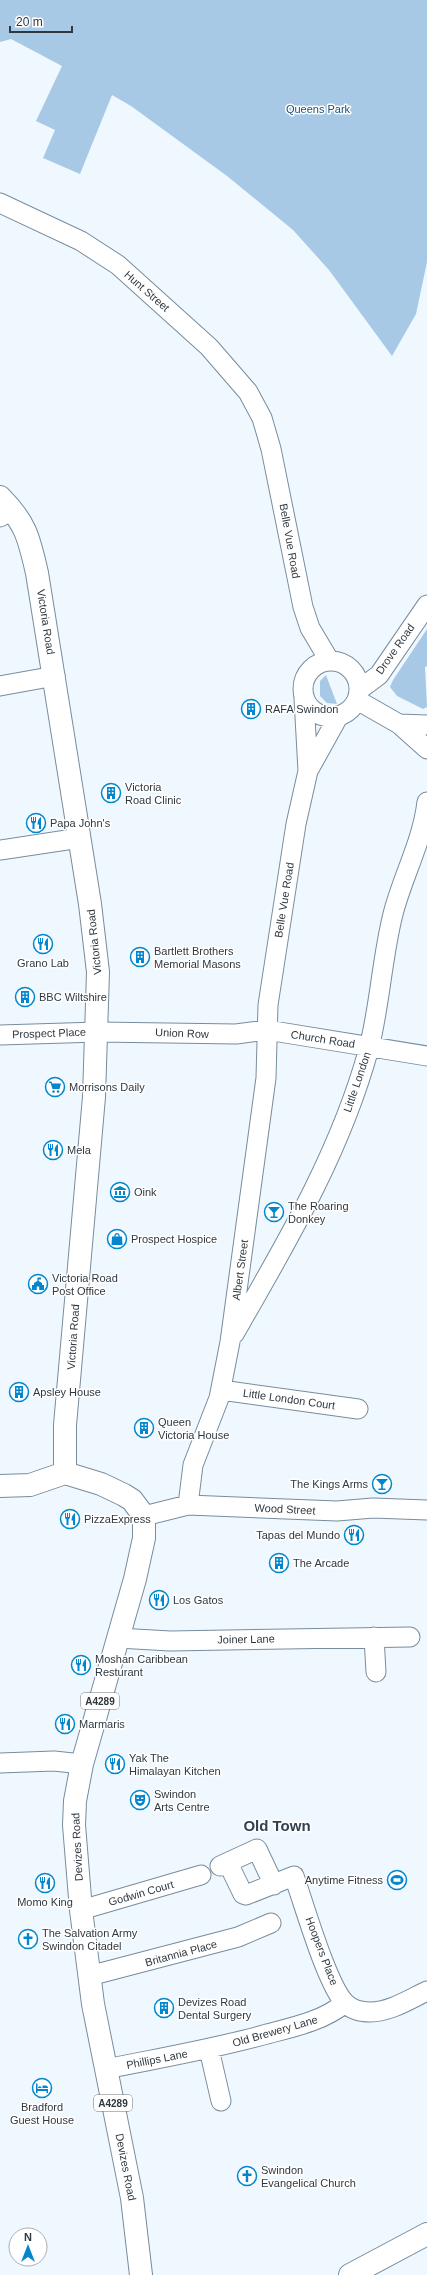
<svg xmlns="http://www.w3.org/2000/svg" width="427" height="2275" viewBox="0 0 427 2275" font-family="Helvetica,sans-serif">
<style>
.green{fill:#a8c9e5}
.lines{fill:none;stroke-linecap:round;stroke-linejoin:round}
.street-casing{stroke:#788c9c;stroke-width:21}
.secondary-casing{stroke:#788c9c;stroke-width:24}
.primary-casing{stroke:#788c9c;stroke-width:24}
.street{stroke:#fff;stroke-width:19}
.secondary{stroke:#fff;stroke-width:22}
.primary{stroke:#fff;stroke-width:22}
.labels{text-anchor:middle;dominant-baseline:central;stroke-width:3;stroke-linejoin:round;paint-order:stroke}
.shield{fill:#fff;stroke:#6e7479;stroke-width:1}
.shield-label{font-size:10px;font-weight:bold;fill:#30383f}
.park-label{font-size:11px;fill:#175076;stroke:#fff}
.street-label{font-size:11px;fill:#30383f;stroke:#fff}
.poi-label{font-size:11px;fill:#30383f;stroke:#fff;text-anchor:start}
.district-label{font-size:15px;font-weight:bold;fill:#314250;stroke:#fff}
</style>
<rect width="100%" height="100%" fill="#eff8ff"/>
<path class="green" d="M0,0H427V262L416,314L392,356L329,270L293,230L227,176L131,106L112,95L80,174L43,158L55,130L36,121L62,66L11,39L0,42Z
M427,629V666L425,667L427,707L423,709L397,696L390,687L393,680Z
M326,675L337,704L327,703L320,696V681Z"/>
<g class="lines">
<g class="street-casing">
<path id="street" d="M0,203L81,241L118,265L209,347L248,392L262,418L271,449L303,607L310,628L329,660
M0,517L12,510
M303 689a28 28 0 1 1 56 0a28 28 0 1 1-56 0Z
M0,686L55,676
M360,689L379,675L427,605
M357,700L399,724L427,749
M399,724L427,725
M308,771L338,717
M0,850L80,838
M0,1035L98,1032L236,1034L267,1030L427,1056
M234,1334C287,1242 341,1151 369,1048C380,1004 382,958 393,914C403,875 422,843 427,802
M221,1390L358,1409
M188,1505L193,1465L219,1398L230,1342L266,1078L268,1005L296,824L308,771L304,699
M144,1516L188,1505L337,1511L373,1508L427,1510
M374,1637L376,1672
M118,1638L170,1641L410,1637
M0,1763L54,1761L82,1764
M228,1863L243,1894L246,1895L294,1876C304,1904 327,1985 345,2003C352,2010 361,2012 370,2012C390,2012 410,1999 427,1991
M220,1866L257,1849L274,1885
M81,1910L201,1875
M89,1976L238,1937L271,1923
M209,2049L221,2101
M106,2069C160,2058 214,2049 267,2034C294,2027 323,2021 345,2003"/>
</g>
<g class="secondary-casing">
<path id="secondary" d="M0,497C26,523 29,538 37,573L90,904L98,972L94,1097L65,1425V1473
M350,2275L427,2234"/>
</g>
<g class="primary-casing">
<path id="primary" d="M0,1486L30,1485L65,1473L101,1484L124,1495L132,1500L144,1516V1538L135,1579L82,1764L75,1801L74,1825L81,1910L93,2004L132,2198L141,2275"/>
</g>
<use href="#street" class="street"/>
<use href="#secondary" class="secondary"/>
<use href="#primary" class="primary"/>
</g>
<defs>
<g id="building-ring" transform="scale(1)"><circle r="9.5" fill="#fff" stroke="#0286cd" stroke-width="1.5"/><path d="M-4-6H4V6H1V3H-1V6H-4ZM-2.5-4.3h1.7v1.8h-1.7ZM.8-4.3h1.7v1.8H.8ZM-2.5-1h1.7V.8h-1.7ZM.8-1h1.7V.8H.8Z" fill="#0286cd"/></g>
<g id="restaurant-ring" transform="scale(1)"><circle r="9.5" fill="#fff" stroke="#0286cd" stroke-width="1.5"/><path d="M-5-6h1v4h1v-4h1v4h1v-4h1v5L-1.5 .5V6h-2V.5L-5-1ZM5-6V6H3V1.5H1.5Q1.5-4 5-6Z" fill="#0286cd"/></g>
<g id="supermarket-ring" transform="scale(1)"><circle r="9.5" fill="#fff" stroke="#0286cd" stroke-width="1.5"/><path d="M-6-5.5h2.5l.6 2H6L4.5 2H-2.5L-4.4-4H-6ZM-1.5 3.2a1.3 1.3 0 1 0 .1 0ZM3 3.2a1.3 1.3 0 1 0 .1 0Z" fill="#0286cd"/></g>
<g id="museum-ring" transform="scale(1)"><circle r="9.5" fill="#fff" stroke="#0286cd" stroke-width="1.5"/><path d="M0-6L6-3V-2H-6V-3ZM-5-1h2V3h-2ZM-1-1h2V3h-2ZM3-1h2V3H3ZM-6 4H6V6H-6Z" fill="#0286cd"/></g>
<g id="bar-ring" transform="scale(1)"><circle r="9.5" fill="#fff" stroke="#0286cd" stroke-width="1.5"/><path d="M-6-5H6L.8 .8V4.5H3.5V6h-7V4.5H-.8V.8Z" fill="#0286cd"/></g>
<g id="shop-ring" transform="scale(1)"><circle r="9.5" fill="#fff" stroke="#0286cd" stroke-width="1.5"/><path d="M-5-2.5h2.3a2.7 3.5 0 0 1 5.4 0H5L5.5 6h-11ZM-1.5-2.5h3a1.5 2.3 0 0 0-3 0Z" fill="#0286cd"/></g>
<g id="civic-ring" transform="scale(1)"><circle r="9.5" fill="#fff" stroke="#0286cd" stroke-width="1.5"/><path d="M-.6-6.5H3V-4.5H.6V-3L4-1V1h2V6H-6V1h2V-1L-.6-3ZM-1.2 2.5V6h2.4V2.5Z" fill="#0286cd"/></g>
<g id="theatre-ring" transform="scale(1)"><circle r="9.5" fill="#fff" stroke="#0286cd" stroke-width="1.5"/><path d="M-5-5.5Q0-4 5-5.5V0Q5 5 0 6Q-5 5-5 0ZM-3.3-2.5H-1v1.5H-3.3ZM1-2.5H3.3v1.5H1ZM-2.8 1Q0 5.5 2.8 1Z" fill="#0286cd"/></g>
<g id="stadium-ring" transform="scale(1)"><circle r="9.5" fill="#fff" stroke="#0286cd" stroke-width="1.5"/><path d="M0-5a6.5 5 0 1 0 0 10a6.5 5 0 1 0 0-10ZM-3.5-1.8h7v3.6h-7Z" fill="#0286cd"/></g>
<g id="church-ring" transform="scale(1)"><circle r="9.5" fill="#fff" stroke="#0286cd" stroke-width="1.5"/><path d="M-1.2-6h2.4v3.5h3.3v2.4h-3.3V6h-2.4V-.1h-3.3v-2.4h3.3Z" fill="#0286cd"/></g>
<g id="hotel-ring" transform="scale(1)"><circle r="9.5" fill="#fff" stroke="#0286cd" stroke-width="1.5"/><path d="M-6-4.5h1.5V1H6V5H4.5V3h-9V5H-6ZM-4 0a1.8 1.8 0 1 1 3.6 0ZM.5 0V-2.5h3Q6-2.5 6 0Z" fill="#0286cd"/></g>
</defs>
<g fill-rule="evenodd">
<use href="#building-ring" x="251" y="709"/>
<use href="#building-ring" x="111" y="793"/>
<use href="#restaurant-ring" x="36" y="823"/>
<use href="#restaurant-ring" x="43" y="944"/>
<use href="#building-ring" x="140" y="957"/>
<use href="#building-ring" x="25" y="997"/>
<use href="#supermarket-ring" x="55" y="1087"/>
<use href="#restaurant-ring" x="53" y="1150"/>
<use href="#museum-ring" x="120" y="1192"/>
<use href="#bar-ring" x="274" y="1212"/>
<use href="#shop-ring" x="117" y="1239"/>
<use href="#civic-ring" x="38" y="1284"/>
<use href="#building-ring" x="19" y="1392"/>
<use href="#building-ring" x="144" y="1428"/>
<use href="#bar-ring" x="382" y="1484"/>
<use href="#restaurant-ring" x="70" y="1519"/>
<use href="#restaurant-ring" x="354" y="1535"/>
<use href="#building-ring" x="279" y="1563"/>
<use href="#restaurant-ring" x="159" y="1600"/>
<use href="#restaurant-ring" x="81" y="1665"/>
<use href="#restaurant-ring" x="65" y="1724"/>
<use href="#restaurant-ring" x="115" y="1764"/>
<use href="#theatre-ring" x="140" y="1800"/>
<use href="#stadium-ring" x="397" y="1880"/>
<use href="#restaurant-ring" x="45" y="1883"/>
<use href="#church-ring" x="28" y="1939"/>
<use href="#building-ring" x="164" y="2008"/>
<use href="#hotel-ring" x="42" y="2088"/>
<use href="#church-ring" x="247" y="2176"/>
</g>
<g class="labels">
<g class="shield">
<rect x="81" y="1693" width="38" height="16" rx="3"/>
<rect x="94" y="2095" width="38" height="16" rx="3"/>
</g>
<g class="shield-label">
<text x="100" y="1701">A4289</text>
<text x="113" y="2103">A4289</text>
</g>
<g class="park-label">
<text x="318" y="109">Queens Park</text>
</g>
<g class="street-label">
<text transform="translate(147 291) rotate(41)">Hunt Street</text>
<text transform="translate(290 541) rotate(80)">Belle Vue Road</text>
<text transform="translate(46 622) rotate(81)">Victoria Road</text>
<text transform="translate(395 649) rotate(-55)">Drove Road</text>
<text transform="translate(284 900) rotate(-81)">Belle Vue Road</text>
<text transform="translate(94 942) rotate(-96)">Victoria Road</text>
<text transform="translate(49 1033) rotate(-2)">Prospect Place</text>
<text transform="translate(182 1033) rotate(2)">Union Row</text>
<text transform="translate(323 1039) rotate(9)">Church Road</text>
<text transform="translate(357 1082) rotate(-71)">Little London</text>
<text transform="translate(240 1270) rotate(-82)">Albert Street</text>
<text transform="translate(73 1337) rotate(-86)">Victoria Road</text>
<text transform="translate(289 1399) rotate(8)">Little London Court</text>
<text transform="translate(285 1509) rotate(3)">Wood Street</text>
<text transform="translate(246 1639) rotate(-1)">Joiner Lane</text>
<text transform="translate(77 1847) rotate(-93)">Devizes Road</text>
<text transform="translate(141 1893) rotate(-16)">Godwin Court</text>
<text transform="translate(322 1951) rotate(69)">Hoopers Place</text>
<text transform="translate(181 1953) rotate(-15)">Britannia Place</text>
<text transform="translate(275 2031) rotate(-16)">Old Brewery Lane</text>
<text transform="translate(157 2059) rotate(-11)">Phillips Lane</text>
<text transform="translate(126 2167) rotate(79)">Devizes Road</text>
</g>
<g class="poi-label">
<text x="265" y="709">RAFA Swindon</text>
<text x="125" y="787">Victoria<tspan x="125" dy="13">Road Clinic</tspan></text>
<text x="50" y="823">Papa John's</text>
<text x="154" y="951">Bartlett Brothers<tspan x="154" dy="13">Memorial Masons</tspan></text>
<text x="43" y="963" text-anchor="middle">Grano Lab</text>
<text x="39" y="997">BBC Wiltshire</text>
<text x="69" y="1087">Morrisons Daily</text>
<text x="67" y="1150">Mela</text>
<text x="134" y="1192">Oink</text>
<text x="288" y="1206">The Roaring<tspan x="288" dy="13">Donkey</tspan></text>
<text x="131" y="1239">Prospect Hospice</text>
<text x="52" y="1278">Victoria Road<tspan x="52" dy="13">Post Office</tspan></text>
<text x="33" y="1392">Apsley House</text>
<text x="158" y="1422">Queen<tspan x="158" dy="13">Victoria House</tspan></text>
<text x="368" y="1484" text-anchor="end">The Kings Arms</text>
<text x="84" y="1519">PizzaExpress</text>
<text x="340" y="1535" text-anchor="end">Tapas del Mundo</text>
<text x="293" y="1563">The Arcade</text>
<text x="173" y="1600">Los Gatos</text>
<text x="95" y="1659">Moshan Caribbean<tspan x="95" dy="13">Resturant</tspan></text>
<text x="79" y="1724">Marmaris</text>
<text x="129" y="1758">Yak The<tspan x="129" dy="13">Himalayan Kitchen</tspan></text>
<text x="154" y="1794">Swindon<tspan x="154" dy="13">Arts Centre</tspan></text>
<text x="383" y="1880" text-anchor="end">Anytime Fitness</text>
<text x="45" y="1902" text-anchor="middle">Momo King</text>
<text x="42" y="1933">The Salvation Army<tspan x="42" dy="13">Swindon Citadel</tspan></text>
<text x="178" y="2002">Devizes Road<tspan x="178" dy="13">Dental Surgery</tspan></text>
<text x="42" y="2107" text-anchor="middle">Bradford<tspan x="42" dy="13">Guest House</tspan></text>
<text x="261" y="2170">Swindon<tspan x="261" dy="13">Evangelical Church</tspan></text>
</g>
<g class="district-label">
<text x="277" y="1825">Old Town</text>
</g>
</g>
<g transform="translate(28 2247)"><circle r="19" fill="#ffffff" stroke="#acafb2"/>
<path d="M0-3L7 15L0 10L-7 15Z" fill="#0286cd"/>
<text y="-6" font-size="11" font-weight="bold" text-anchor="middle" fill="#30383f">N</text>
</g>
<path d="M10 26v6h62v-6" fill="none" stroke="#30383f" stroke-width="2"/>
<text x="16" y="26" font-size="12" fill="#30383f" stroke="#ffffff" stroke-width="3" paint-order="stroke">20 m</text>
</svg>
